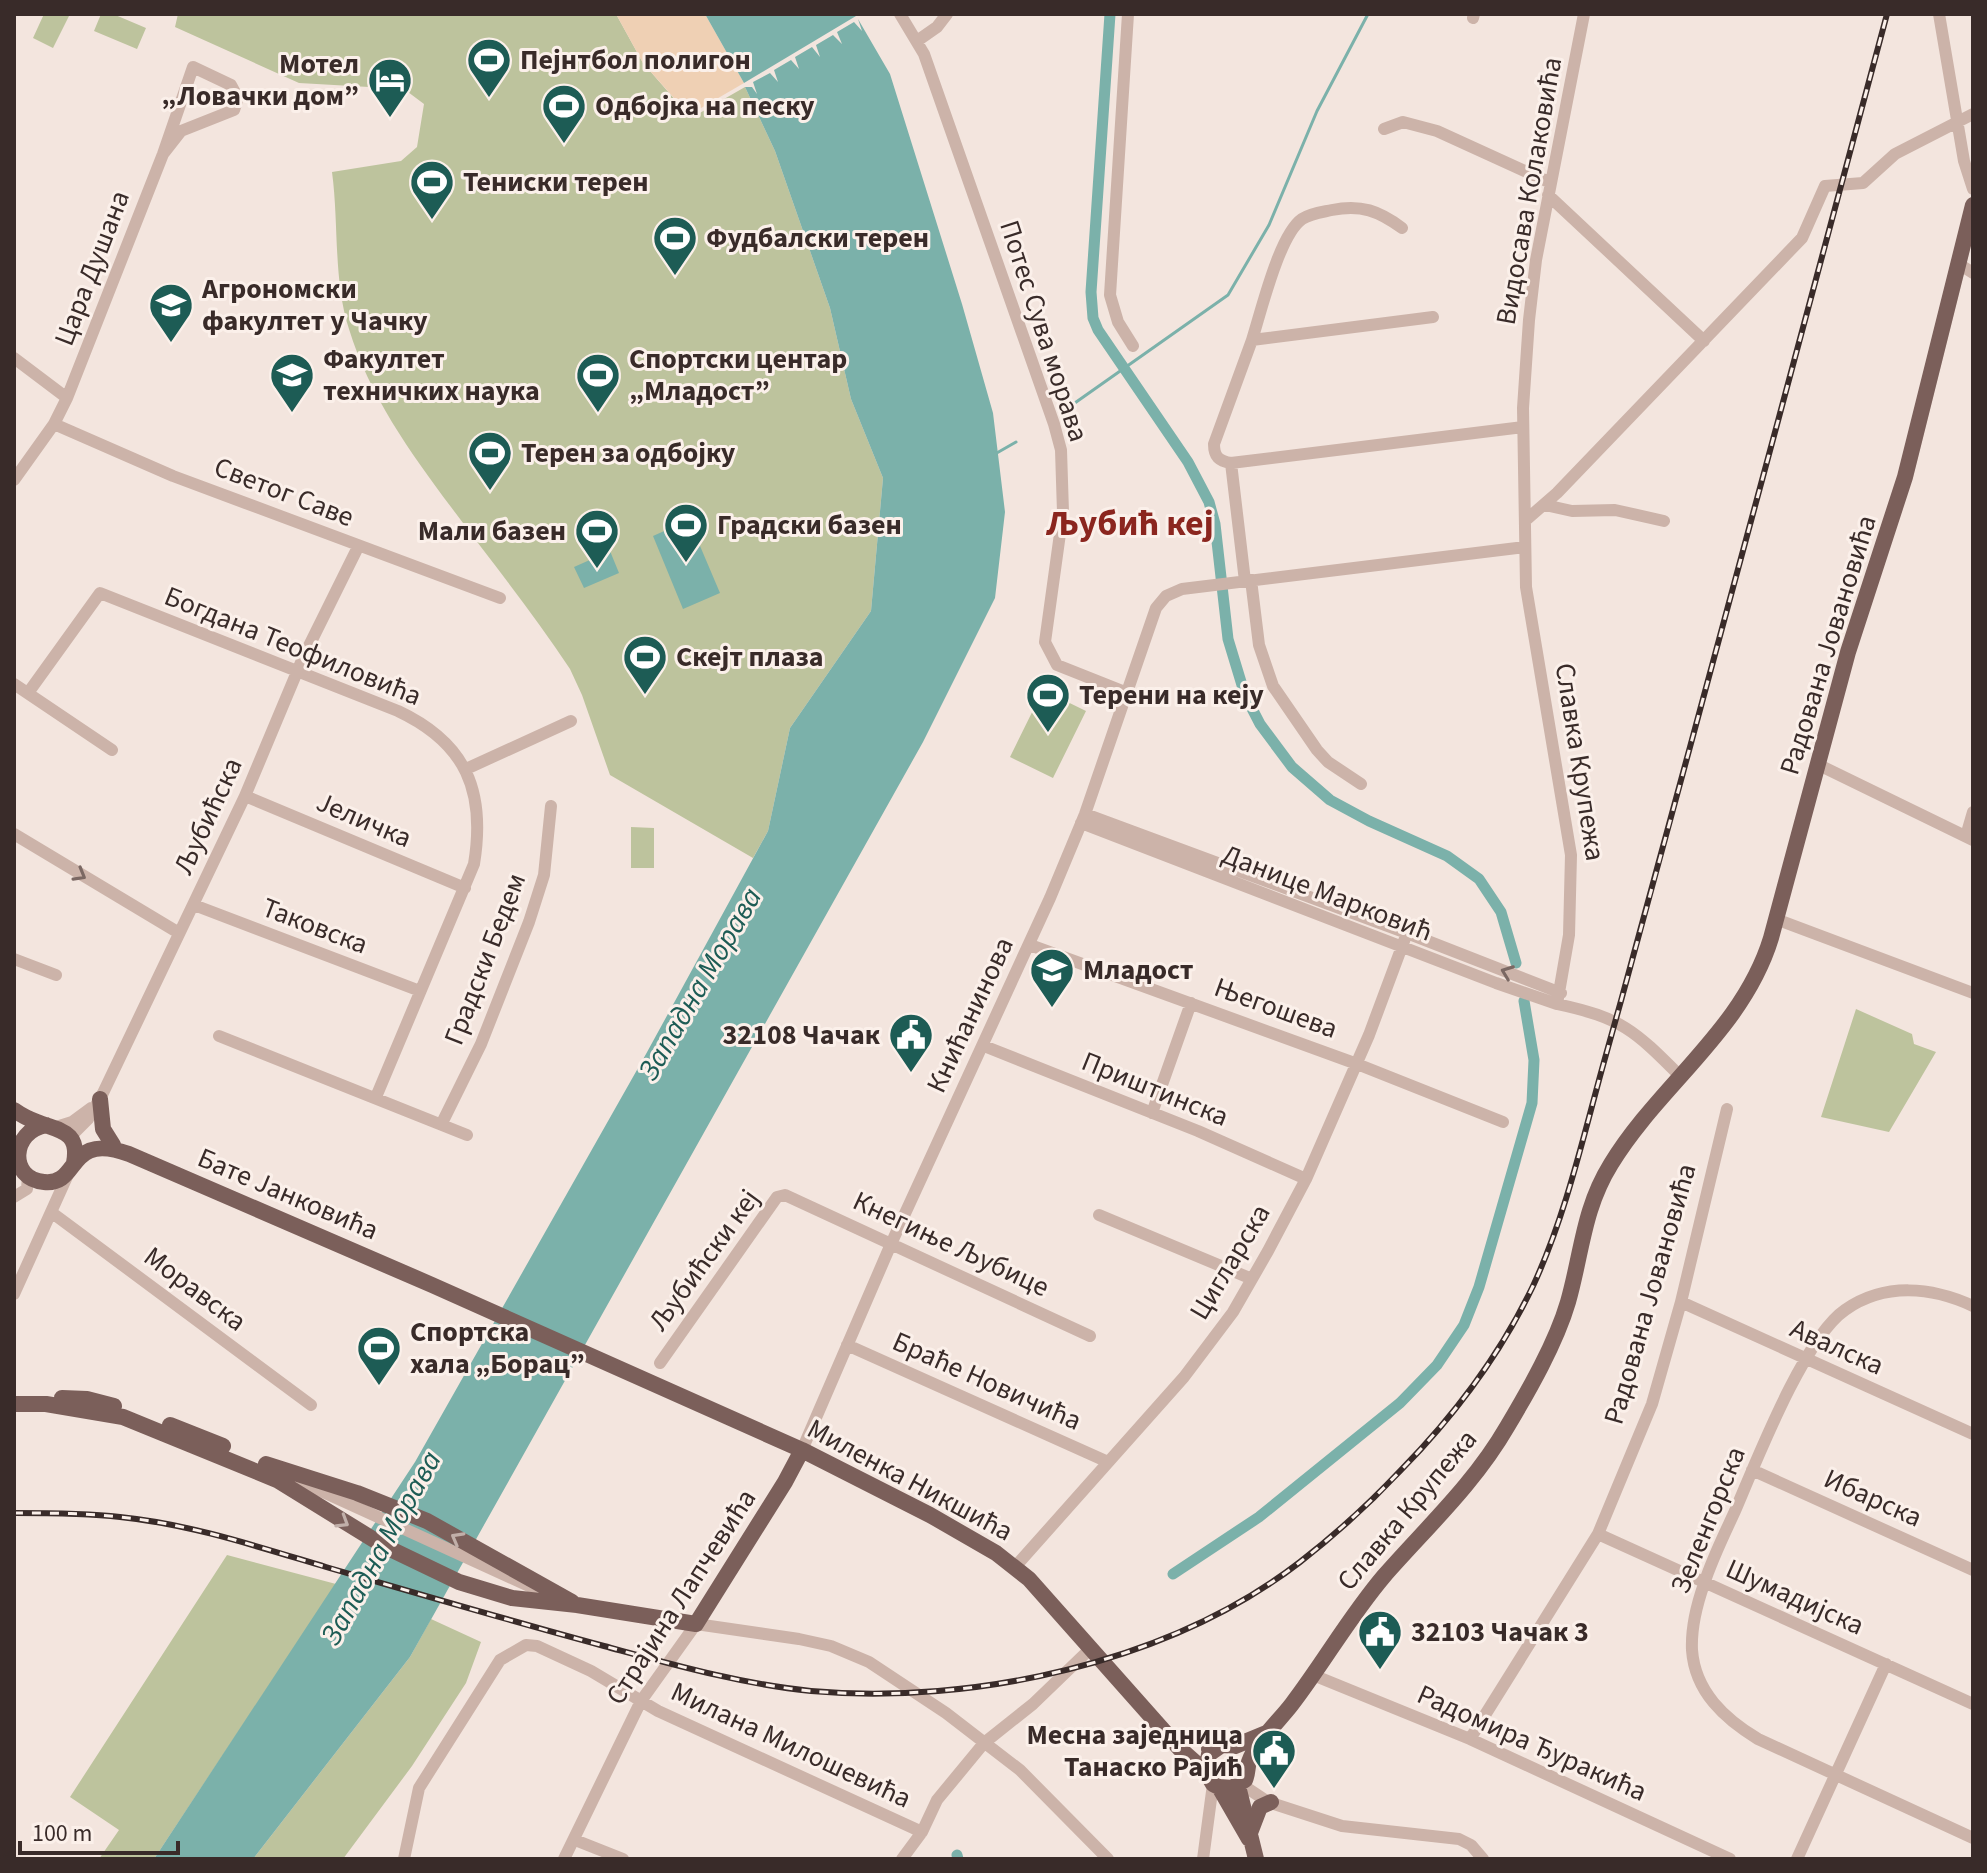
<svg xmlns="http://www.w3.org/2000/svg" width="1987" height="1873" viewBox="0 0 1987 1873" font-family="'Source Sans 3',sans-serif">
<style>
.green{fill:#bdc39d}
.sand{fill:#efd0b4}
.water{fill:#7bb1aa}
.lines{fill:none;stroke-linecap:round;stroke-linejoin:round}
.stream{stroke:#7bb1aa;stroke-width:3}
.canal{stroke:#7bb1aa;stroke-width:11}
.minor{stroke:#ccb3a9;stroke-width:12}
.major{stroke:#7b5f5a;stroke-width:16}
.rail-casing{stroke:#392b29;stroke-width:6}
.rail{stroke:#fbf0ea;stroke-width:3;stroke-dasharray:9;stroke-linecap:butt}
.oneway{stroke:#7b6863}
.oneway2{stroke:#c1afa9}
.labels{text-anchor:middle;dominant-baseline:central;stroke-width:6;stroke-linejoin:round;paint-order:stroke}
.poi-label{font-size:28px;font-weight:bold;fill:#392b29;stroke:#fbf0ea;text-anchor:start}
.street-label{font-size:28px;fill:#392b29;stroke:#fbf0ea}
.water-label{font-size:30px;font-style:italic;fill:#1d5c55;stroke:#fbf0ea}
.district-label{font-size:36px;font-weight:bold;fill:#8b261f;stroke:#fbf0ea}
</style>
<rect width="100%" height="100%" fill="#f3e5de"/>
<path class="green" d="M44,14H70L53,48L33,38Z
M101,14H113L146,28L137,49L94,31Z
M178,14H616L643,63L691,118L745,87L775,151L830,308L851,399L883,478L871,611L790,728L768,831L753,858L610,775L582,695L570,669C533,613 491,561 451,507C410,452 369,395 349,329C333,279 339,224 332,172L401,161L417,147L424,104L404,89L299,83L175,27Z
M1043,690L1086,711L1053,778L1010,757Z
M631,827L654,828V868H631Z
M1856,1009L1912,1034L1914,1044L1936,1052L1889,1132L1821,1117Z
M227,1555L336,1584L154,1859H99L119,1830L70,1797Z
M431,1619L481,1642L466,1683L412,1766L343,1859H253L410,1657Z"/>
<path class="sand" d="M616,14H705L744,83L689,115L643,63Z"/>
<path class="water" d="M705,14H855L856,16L744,83Z
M858,19L890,74L962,304L993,413L1005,512L995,598L923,742L410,1657L253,1859H154L415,1462L646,1054L768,831L790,728L871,611L883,478L851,399L830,308L775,151L745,87H752L757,94L753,82L770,73L778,82L774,70L791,60L799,69L795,57L812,47L820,57L816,45L833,35L842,44L837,32L854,22L862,31Z
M689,520L720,593L683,609L653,536Z
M610,551L619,573L584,588L574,567Z"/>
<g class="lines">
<path class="stream" d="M1062,412L1228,295L1269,225L1317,111L1368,14
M995,454L1016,442"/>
<path class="canal" d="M1110,14L1091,292L1093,318L1098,330L1188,462L1209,502L1215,524L1228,639L1245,695L1260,724L1292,767L1330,800L1369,821L1447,856L1479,879L1501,912L1516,963
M1173,1574L1259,1517L1400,1403L1437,1365L1464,1325L1479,1287L1532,1103L1534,1060L1524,1001
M957,1855L958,1859"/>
<path class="minor" d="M900,14L924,54L1054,424L1061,450L1063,512L1045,642L1057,665L1125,692
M1128,14L1110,295L1118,322L1133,346
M1584,14L1536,260L1529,320L1523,408L1526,587L1571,855L1569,935L1557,1004C1622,1018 1634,1030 1680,1076
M1939,14L1964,161L1973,189
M1473,18L1474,14
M917,41L937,27L947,14
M1384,129L1403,122L1437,131L1551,183
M1548,195L1704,341
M1959,264L1973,273
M1252,340C1261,312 1279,235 1302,219C1311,213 1323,212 1332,210C1361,204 1379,211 1402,228
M14,358L67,398
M54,424L173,476L500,598
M1231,463L1523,427
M14,480L54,424L67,398L163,154L193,67L231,85L238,98L234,110L181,131L163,154
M1545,505L1572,511L1615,510L1664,521
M1526,520L1557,493L1802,238L1825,186L1863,183L1895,154L1973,114
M1251,580L1259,645L1273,686L1317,750L1328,762L1361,784
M1245,581L1231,463C1219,461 1214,457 1214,444L1252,340L1433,317
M14,684L112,750
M28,693L100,593L398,711C466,743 486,791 474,864L376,1097
M1817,764L1973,840
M466,769L571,721
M245,796L465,888
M1085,814L1407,933L1561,993
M1081,823L1496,983L1557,1004
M14,834L179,933
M1966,836L1973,812
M194,905L420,991
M1776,919L1973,993
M1030,945L1357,1064L1503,1122
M14,959L56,975
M219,1036L467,1135
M984,1046L1198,1131L1306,1179
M1152,1113L1191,1003
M442,1123L481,1044L529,922L544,875L551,806
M56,1127L72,1122L91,1108
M70,1137L88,1119L103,1093L245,796L302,660L358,547
M14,1197L27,1189L28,1176
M51,1212L311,1405
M1099,1215L1252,1279
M14,1294L70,1170
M1681,1302L1973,1434
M1973,1306C1932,1287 1885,1282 1845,1310C1804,1338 1756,1462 1735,1511C1724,1535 1712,1559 1704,1584C1697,1604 1691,1628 1692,1650C1695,1692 1725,1719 1758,1739L1973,1838
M847,1345L1108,1462
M660,1363L777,1197L785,1195L1090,1336
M802,1450L891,1244L1050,898L1085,814L1156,608L1166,596L1182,589L1525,547
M1752,1470L1973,1570
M286,1478L321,1491L540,1591
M1598,1534L1973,1704
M1015,1567L1184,1377L1233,1312L1268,1251L1306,1179L1369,1035L1407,933
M1313,1675L1470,1739L1730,1859
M1470,1739L1598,1534L1652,1404L1681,1302L1727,1109
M1241,1784L1268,1802L1342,1826L1459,1839L1471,1845L1483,1859
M575,1840L623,1859
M404,1859L419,1788L500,1660L526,1645L537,1646L591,1671L658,1711L922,1832
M564,1859L641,1701L696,1624L799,1639L831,1646L869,1662L946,1713L1020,1770L1108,1859
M902,1859L922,1832L937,1800L984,1743L1033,1704L1090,1649
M1203,1859L1213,1784
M1797,1859L1886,1664"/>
<path class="major" d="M100,1099L103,1129L113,1145
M14,1110C21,1115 29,1119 37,1122C60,1131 80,1131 74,1163
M46,1125C11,1131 8,1179 44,1182C81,1186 65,1131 129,1154L432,1285L802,1450L930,1515L996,1553L1029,1579L1179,1748L1206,1772
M62,1398L87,1399L114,1406
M14,1404H46L123,1417L277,1480L384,1546L459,1582L512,1598L577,1605L696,1624L785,1482L802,1450
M170,1425L223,1446
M266,1464L357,1493L427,1521L572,1602
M1219,1747L1209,1754L1206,1772L1213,1784L1219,1787L1249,1839
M1209,1749L1224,1745L1235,1746L1269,1732
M1238,1786L1256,1859
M1219,1787L1232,1788L1245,1780C1248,1773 1247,1768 1249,1762C1255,1743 1280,1720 1292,1704C1324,1662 1350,1616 1384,1576C1427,1527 1474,1484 1507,1427C1529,1390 1556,1343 1568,1302C1582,1253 1583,1209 1611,1164C1659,1085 1743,1030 1771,938L1848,652L1905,477L1973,205
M1250,1833L1260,1807L1271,1802"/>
<g class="rail-casing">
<path id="rail" d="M14,1513C49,1513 85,1513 120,1517C190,1524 259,1547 326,1567C419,1594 511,1621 604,1646C671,1664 741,1684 811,1691C974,1705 1169,1663 1300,1562C1336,1534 1370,1503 1401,1470C1454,1416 1500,1355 1533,1286C1565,1217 1582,1142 1602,1069C1632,962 1661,855 1690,747C1756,503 1822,258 1887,14"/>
</g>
<use href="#rail" class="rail"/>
</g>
<defs><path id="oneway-chevron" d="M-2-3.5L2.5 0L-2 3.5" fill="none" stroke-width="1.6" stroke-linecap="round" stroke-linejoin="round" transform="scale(2)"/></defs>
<g class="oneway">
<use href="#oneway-chevron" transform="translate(80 875) rotate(30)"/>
<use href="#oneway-chevron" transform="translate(1507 972) rotate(-159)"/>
</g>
<g class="oneway2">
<use href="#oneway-chevron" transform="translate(343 1522) rotate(32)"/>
<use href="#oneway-chevron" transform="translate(457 1538) rotate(-151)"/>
</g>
<defs>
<g id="stadium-pin" transform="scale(2.3)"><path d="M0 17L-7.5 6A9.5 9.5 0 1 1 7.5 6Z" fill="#1d5c55" stroke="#fbf0ea"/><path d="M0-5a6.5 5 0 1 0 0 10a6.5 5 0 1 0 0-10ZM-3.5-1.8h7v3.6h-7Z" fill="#fff"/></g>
<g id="hotel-pin" transform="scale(2.3)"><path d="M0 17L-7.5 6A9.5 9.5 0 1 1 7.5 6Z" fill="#1d5c55" stroke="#fbf0ea"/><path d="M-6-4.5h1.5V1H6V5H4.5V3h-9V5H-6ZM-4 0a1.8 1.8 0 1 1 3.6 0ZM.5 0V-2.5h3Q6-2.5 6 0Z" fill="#fff"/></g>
<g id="university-pin" transform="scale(2.3)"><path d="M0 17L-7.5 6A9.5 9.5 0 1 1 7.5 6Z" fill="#1d5c55" stroke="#fbf0ea"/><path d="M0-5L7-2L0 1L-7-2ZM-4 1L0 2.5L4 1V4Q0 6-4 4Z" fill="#fff"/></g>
<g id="school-pin" transform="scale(2.3)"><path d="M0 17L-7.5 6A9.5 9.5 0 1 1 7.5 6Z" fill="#1d5c55" stroke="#fbf0ea"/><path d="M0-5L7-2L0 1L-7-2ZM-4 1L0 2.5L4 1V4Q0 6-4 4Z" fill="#fff"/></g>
<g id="civic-pin" transform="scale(2.3)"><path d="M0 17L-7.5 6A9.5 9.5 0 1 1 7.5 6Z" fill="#1d5c55" stroke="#fbf0ea"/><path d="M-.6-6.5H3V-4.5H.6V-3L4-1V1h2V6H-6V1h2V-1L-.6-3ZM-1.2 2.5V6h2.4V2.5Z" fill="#fff"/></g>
</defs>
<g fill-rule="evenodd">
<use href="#stadium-pin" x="489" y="60"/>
<use href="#hotel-pin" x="390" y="80"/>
<use href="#stadium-pin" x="564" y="106"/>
<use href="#stadium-pin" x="432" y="182"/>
<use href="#stadium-pin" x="675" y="238"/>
<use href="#university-pin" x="171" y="305"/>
<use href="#university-pin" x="292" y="375"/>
<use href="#stadium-pin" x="598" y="375"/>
<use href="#stadium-pin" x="490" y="453"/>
<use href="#stadium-pin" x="686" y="525"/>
<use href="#stadium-pin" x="597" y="531"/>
<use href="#stadium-pin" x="645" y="657"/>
<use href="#stadium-pin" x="1048" y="695"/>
<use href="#school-pin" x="1052" y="970"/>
<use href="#civic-pin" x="911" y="1035"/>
<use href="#stadium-pin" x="379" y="1348"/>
<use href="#civic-pin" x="1380" y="1632"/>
<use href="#civic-pin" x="1274" y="1751"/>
</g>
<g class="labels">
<g class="poi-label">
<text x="520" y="60">Пејнтбол полигон</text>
<text x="359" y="64" text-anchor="end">Мотел<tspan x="359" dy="32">„Ловачки дом”</tspan></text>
<text x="595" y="106">Одбојка на песку</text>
<text x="463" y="182">Тениски терен</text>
<text x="706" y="238">Фудбалски терен</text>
<text x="202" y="289">Агрономски<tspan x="202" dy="32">факултет у Чачку</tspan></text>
<text x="323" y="359">Факултет<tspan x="323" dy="32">техничких наука</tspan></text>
<text x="629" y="359">Спортски центар<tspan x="629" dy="32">„Младост”</tspan></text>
<text x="521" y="453">Терен за одбојку</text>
<text x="717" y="525">Градски базен</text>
<text x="566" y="531" text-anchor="end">Мали базен</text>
<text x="676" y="657">Скејт плаза</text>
<text x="1079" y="695">Терени на кеју</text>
<text x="1083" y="970">Младост</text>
<text x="880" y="1035" text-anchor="end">32108 Чачак</text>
<text x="410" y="1332">Спортска<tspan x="410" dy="32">хала „Борац”</tspan></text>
<text x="1411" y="1632">32103 Чачак 3</text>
<text x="1243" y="1735" text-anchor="end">Месна заједница<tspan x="1243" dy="32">Танаско Рајић</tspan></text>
</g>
<g class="street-label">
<text transform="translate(1529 191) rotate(-80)">Видосава Колаковића</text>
<text transform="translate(92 268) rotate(-69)">Цара Душана</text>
<text transform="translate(1044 331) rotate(72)">Потес Сува морава</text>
<text transform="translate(284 492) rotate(21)">Светог Саве</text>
<text transform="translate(1828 645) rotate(-73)">Радована Јовановића</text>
<text transform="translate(293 646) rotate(22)">Богдана Теофиловића</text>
<text transform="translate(1580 762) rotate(81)">Славка Крупежа</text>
<text transform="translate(208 816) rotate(-65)">Љубићска</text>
<text transform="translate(364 820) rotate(23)">Јеличка</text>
<text transform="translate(1327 893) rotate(21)">Данице Марковић</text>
<text transform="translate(315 926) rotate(21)">Таковска</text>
<text transform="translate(485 959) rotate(-69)">Градски Бедем</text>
<text transform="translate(1276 1008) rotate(20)">Његошева</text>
<text transform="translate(970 1015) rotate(-65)">Книћанинова</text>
<text transform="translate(1155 1089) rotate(22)">Приштинска</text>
<text transform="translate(288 1194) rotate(23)">Бате Јанковића</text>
<text transform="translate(951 1244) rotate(25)">Кнегиње Љубице</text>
<text transform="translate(704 1260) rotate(-54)">Љубићски кеј</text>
<text transform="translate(1230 1262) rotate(-59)">Цигларска</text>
<text transform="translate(195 1289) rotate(37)">Моравска</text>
<text transform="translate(1650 1294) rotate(-74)">Радована Јовановића</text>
<text transform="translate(1837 1347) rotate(24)">Авалска</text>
<text transform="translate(987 1381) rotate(24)">Браће Новичића</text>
<text transform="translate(910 1480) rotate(28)">Миленка Никшића</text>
<text transform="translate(1873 1498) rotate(24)">Ибарска</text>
<text transform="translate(1407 1510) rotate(-50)">Славка Крупежа</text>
<text transform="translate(1708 1520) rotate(-68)">Зеленгорска</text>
<text transform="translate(681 1597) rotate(-57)">Страјина Лапчевића</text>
<text transform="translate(1795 1597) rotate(24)">Шумадијска</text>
<text transform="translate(1532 1743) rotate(24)">Радомира Ђуракића</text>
<text transform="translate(791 1745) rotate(25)">Милана Милошевића</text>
</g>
<g class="water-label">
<text transform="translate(700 984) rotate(-60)">Западна Морава</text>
<text transform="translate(381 1548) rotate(-61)">Западна Морава</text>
</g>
<g class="district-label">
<text x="1130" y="523">Љубић кеј</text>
</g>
</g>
<rect width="1987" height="1873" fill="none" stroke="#392b29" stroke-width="32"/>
<path d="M20 1841v12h158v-12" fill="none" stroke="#392b29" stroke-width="4"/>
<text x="32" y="1841" font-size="24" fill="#392b29" stroke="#fbf0ea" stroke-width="6" paint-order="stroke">100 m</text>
</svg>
